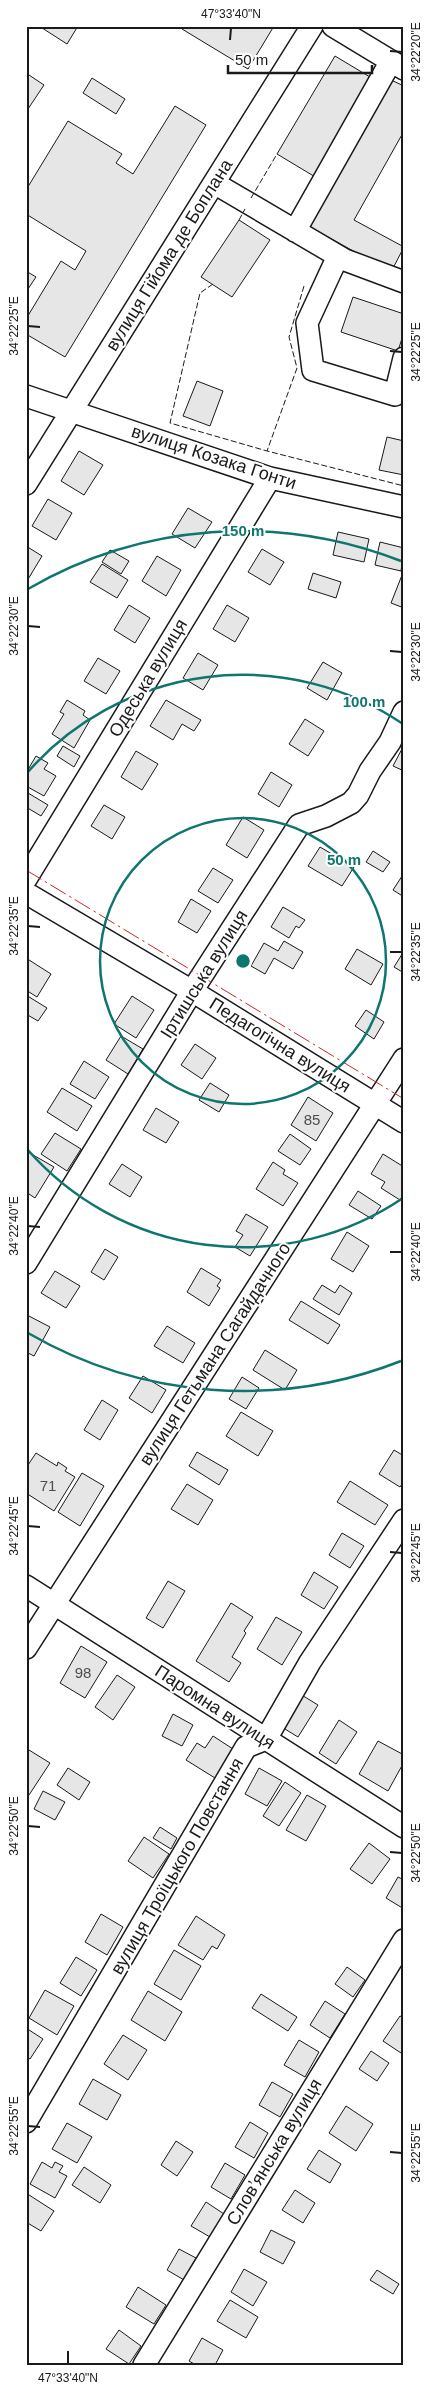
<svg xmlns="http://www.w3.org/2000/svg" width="430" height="2391" viewBox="0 0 430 2391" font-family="Arial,sans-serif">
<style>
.building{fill:#e6e6e6;stroke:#1a1a1a}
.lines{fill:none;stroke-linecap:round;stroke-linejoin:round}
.minor-casing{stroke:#1a1a1a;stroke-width:24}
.minor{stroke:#fff;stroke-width:21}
.fence{stroke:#1a1a1a;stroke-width:1;stroke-dasharray:6 2.5;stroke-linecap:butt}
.power{stroke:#c62828;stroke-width:1;stroke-dasharray:18 4 2.5 4;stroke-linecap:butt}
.ticks{fill:none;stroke:#1a1a1a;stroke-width:2}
.ring{fill:none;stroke:#0f766e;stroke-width:2.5}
.labels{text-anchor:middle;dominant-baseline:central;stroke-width:4;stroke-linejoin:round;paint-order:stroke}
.number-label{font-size:15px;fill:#4d4d4d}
.street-label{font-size:18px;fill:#1a1a1a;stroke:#fff}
.centre{fill:#0f766e;stroke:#fff;stroke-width:2.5}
.ring-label{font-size:15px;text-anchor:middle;font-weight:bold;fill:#0f766e;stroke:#fff;stroke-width:4;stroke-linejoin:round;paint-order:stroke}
.neatline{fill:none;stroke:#1a1a1a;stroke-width:2}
.ticks-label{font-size:12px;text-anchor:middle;fill:#1a1a1a}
</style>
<rect width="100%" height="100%" fill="#fff"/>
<path class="building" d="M39,26H78L67,44Z
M183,26H274L248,69L182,29Z
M335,56L375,80L317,178L277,154Z
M26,73L44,85L26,112Z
M92,78L125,99L116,114L83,93Z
M391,80L404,86V131L354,220L404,247L391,272L310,227Z
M175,106L206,125L65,357L26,334V319L61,261L75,270L86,251L26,214V190L68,121L122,154L116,163L133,174Z
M239,220L270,240L232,297L201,277Z
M26,271L36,277L26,292Z
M353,297L404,314V332L398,351L341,332Z
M197,381L223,391L210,426L183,416Z
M387,437L404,441V475L379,470Z
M79,451L103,465L84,495L61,481Z
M48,499L72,513L56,540L32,526Z
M188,508L212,522L195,548L172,534Z
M338,532L369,539L364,562L333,555Z
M380,542L404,548L401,571L375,565Z
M26,546L42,556L27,581L26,580Z
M262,549L284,562L270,585L248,572Z
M110,550L129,561L121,574L102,562Z
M157,556L181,570L166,596L142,581Z
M102,564L128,580L117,598L90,582Z
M404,570V608L391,603Z
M313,573L341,582L336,598L308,589Z
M129,605L150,618L135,643L114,630Z
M227,605L249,618L235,642L213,629Z
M198,653L218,665L203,690L183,678Z
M98,658L120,671L106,694L84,681Z
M323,662L342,673L327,700L307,688Z
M67,700L85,711L83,715L90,720L74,748L52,734L64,714L60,712Z
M166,700L201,720L194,731L182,724L173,740L150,726Z
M305,719L324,731L308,756L289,744Z
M404,745V771L393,766Z
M63,746L80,756L74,767L57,756Z
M136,751L158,764L142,790L121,777Z
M36,756L48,763L44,769L56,776L44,796L26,786V773Z
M271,772L292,785L279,807L258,794Z
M28,793L48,805L41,816L26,807Z
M104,805L125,817L112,839L91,826Z
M243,817L264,830L247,858L226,845Z
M320,847L354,867L342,886L308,866Z
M373,851L390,862L383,872L366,862Z
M213,868L233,880L218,903L198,891Z
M404,873V897L393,890Z
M191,899L211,911L197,933L178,922Z
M283,907L305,920L299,928L296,926L289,938L271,927Z
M284,941L303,952L293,969L274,958L265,974L251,966L264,943L278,951Z
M357,949L383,964L371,985L345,969Z
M404,951V973L394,967Z
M26,958L51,974L37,997L26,990Z
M26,995L47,1008L38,1021L26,1014Z
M132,996L154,1010L136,1038L114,1024Z
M366,1010L384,1022L374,1039L355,1026Z
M121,1036L143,1049L128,1074L106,1060Z
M195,1044L216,1058L202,1079L181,1065Z
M84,1061L109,1077L95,1099L70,1084Z
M210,1083L229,1095L219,1112L199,1100Z
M62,1088L92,1106L77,1131L47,1112Z
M308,1097L333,1113L316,1141L291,1125Z
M156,1108L179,1122L166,1143L143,1130Z
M55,1133L81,1149L67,1171L41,1154Z
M290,1134L311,1149L300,1165L278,1151Z
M28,1152L54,1167L35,1198L26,1192V1155Z
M383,1154L404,1167V1193L400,1200L381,1188L385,1182L371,1174Z
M273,1162L285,1170L283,1174L298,1183L283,1206L256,1189Z
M122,1164L142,1177L130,1197L109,1184Z
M358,1191L381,1206L372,1219L349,1205Z
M246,1214L268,1227L250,1256L235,1247L243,1235L236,1231Z
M347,1232L369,1246L353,1272L331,1259Z
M105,1249L118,1257L104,1280L91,1272Z
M201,1268L221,1280L217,1286L220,1288L209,1306L187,1292Z
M55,1271L80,1286L66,1308L41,1293Z
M322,1285L335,1293L340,1285L352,1293L339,1315L313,1299Z
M301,1301L340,1325L328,1344L289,1320Z
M27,1315L50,1327L34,1356L26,1352Z
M167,1326L195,1343L183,1363L154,1346Z
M265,1350L297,1370L285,1390L253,1370Z
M143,1376L166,1390L152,1413L129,1398Z
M242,1377L259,1388L246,1409L229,1399Z
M102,1400L118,1410L100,1440L84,1430Z
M241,1412L273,1431L258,1456L226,1436Z
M394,1450L404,1456V1481L400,1487L379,1474Z
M197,1452L228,1470L219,1485L189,1466Z
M36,1453L57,1466L58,1462L67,1468L65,1471L75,1477L54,1511L26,1493V1468Z
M82,1473L104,1486L80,1526L58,1512Z
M350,1481L388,1505L375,1525L337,1502Z
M187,1484L213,1500L198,1525L171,1509Z
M342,1533L364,1546L350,1568L329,1555Z
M314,1572L338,1587L324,1609L301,1595Z
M168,1581L185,1591L163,1628L146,1618Z
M231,1603L253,1617L244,1631L246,1633L232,1657L241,1663L229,1682L196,1661Z
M276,1617L302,1632L282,1665L257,1649Z
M81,1646L107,1662L85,1698L60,1683Z
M117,1675L135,1687L113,1720L95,1707Z
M300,1694L318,1705L298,1737L280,1726Z
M173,1714L193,1725L182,1746L162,1736Z
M339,1720L357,1732L336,1764L319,1753Z
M213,1736L233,1749L215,1778L186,1760L197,1743L205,1748Z
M378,1741L404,1755V1762L388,1791L359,1774Z
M29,1750L50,1763L29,1795L26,1793V1754Z
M68,1768L90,1782L79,1800L57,1785Z
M259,1768L282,1781L267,1806L245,1794Z
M285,1782L301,1793L279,1826L263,1816Z
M43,1791L65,1802L55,1820L34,1809Z
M307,1795L326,1806L306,1841L286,1830Z
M160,1827L177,1838L171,1849L153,1838Z
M144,1837L169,1854L153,1878L128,1861Z
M369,1843L390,1859L372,1884L350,1869Z
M398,1877L404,1880V1909L386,1898Z
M101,1914L123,1927L107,1955L85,1942Z
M196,1916L225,1935L217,1949L212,1946L203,1960L178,1945Z
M174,1950L201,1966L181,2000L154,1984Z
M76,1957L97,1970L81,1996L60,1983Z
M347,1967L365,1980L353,1997L335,1984Z
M45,1990L74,2006L57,2035L29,2018Z
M148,1991L182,2012L165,2041L131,2020Z
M261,1994L297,2017L288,2031L252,2008Z
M325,2001L345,2014L330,2038L310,2025Z
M400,2016L404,2018V2055L383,2041Z
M26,2028L43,2039L30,2059L26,2056Z
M123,2035L147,2050L128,2080L104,2064Z
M299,2040L319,2052L305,2077L284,2065Z
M371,2051L389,2063L377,2081L359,2069Z
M93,2079L121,2095L107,2120L79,2104Z
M272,2082L293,2094L280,2117L259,2105Z
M346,2106L373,2124L356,2151L329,2133Z
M250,2122L268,2133L254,2158L235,2147Z
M67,2123L92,2137L77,2163L52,2149Z
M176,2141L193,2152L177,2176L161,2165Z
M319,2150L341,2164L330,2183L307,2169Z
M42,2162L52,2168L55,2162L63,2166L59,2172L67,2176L55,2198L30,2184Z
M225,2163L245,2175L231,2199L211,2187Z
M84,2167L111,2185L100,2203L72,2185Z
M295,2190L315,2203L303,2223L282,2210Z
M26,2193L54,2211L41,2231L26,2222Z
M206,2202L224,2214L210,2237L191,2226Z
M271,2230L295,2242L283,2264L260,2252Z
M179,2249L196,2258L184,2280L167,2270Z
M244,2269L267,2282L253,2306L231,2292Z
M377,2270L399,2284L393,2294L370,2280Z
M138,2287L166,2305L154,2324L126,2307Z
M230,2300L258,2317L246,2338L217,2321Z
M119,2330L141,2346L129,2364L106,2349Z
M202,2338L223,2350L215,2365H196L189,2361Z"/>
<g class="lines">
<g class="minor-casing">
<path id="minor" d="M333,26L404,69
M214,183L345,260L404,282
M295,231L391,61
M338,256L307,323L313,370L395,395L404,358
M26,396L270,478L404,507
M26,484L312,26
M26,879L270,478
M26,893L192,991L404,1122
M26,1263L192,991L299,825L326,816L351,803L358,795L370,771L390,742L404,712
M26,1586L404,1827
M26,1648L404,1059
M26,2122L246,1747L266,1739L310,1662L404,1520
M144,2365L404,1940"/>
</g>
<use href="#minor" class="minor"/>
<path class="fence" d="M251,198L277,154
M239,220L245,209
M213,284L200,293L170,423L267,451
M304,286L289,337L297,368L267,451L404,486"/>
<path class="power" d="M26,870L404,1099"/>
</g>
<path class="ticks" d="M230,40L231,28M390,51L402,52M28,326L40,327M390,351L402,352M28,626L40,627M390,651L402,652M28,926L40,927M390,952H402M28,1226L40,1227M390,1252H402M28,1526L40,1527M390,1552L402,1553M28,1826L40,1827M390,1852L402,1853M28,2126L40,2127M390,2152L402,2153M68,2364V2351"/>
<g class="ring">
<circle cx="243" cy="961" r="143"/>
<path d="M403 1198A286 286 0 0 1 27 1149M27 773A286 286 0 0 1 403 724"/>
<path d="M401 1361A430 430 0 0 1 28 1333M28 589A430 430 0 0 1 401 561"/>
</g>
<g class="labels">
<g class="number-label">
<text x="312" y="1119">85</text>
<text x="48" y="1485">71</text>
<text x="83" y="1672">98</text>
</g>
<g class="street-label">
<text transform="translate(169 255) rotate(-58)">вулиця Гійома де Боплана</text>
<text transform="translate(214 457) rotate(18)">вулиця Козака Гонти</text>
<text transform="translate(148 678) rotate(-59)">Одеська вулиця</text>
<text transform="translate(204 974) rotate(-58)">Іртишська вулиця</text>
<text transform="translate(280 1045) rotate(32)">Педагогічна вулиця</text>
<text transform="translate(215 1354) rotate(-57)">вулиця Гетьмана Сагайдачного</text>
<text transform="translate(215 1707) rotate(33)">Паромна вулиця</text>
<text transform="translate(177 1866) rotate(-60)">вулиця Троїцького Повстання</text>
<text transform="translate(274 2152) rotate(-59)">Словʼянська вулиця</text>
</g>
</g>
<circle cx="243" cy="961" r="8" class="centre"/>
<g class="ring-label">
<text x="243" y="536">150 m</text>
<text x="364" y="707">100 m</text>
<text x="344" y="865">50 m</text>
</g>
<rect width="430" height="2391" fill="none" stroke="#ffffff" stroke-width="55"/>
<path d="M228 65v8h144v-8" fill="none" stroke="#1a1a1a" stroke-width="2.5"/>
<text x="235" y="65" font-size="15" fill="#1a1a1a" stroke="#ffffff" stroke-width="4" paint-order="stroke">50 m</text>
<rect x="28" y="28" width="374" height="2336" class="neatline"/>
<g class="ticks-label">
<text x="231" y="18">47°33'40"N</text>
<text transform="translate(416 52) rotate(-90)" y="4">34°22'20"E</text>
<text transform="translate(14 326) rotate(-90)" y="4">34°22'25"E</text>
<text transform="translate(416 352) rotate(-90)" y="4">34°22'25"E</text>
<text transform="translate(14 626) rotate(-90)" y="4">34°22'30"E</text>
<text transform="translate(416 652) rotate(-90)" y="4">34°22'30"E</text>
<text transform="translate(14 926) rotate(-90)" y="4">34°22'35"E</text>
<text transform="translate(416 952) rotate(-90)" y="4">34°22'35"E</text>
<text transform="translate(14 1226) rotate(-90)" y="4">34°22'40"E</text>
<text transform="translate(416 1252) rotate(-90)" y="4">34°22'40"E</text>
<text transform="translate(14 1526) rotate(-90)" y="4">34°22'45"E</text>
<text transform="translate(416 1553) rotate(-90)" y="4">34°22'45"E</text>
<text transform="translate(14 1826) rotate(-90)" y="4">34°22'50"E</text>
<text transform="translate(416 1853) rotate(-90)" y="4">34°22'50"E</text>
<text transform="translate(14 2126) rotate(-90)" y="4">34°22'55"E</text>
<text transform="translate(416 2153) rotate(-90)" y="4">34°22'55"E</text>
<text x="68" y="2382">47°33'40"N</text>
</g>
</svg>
